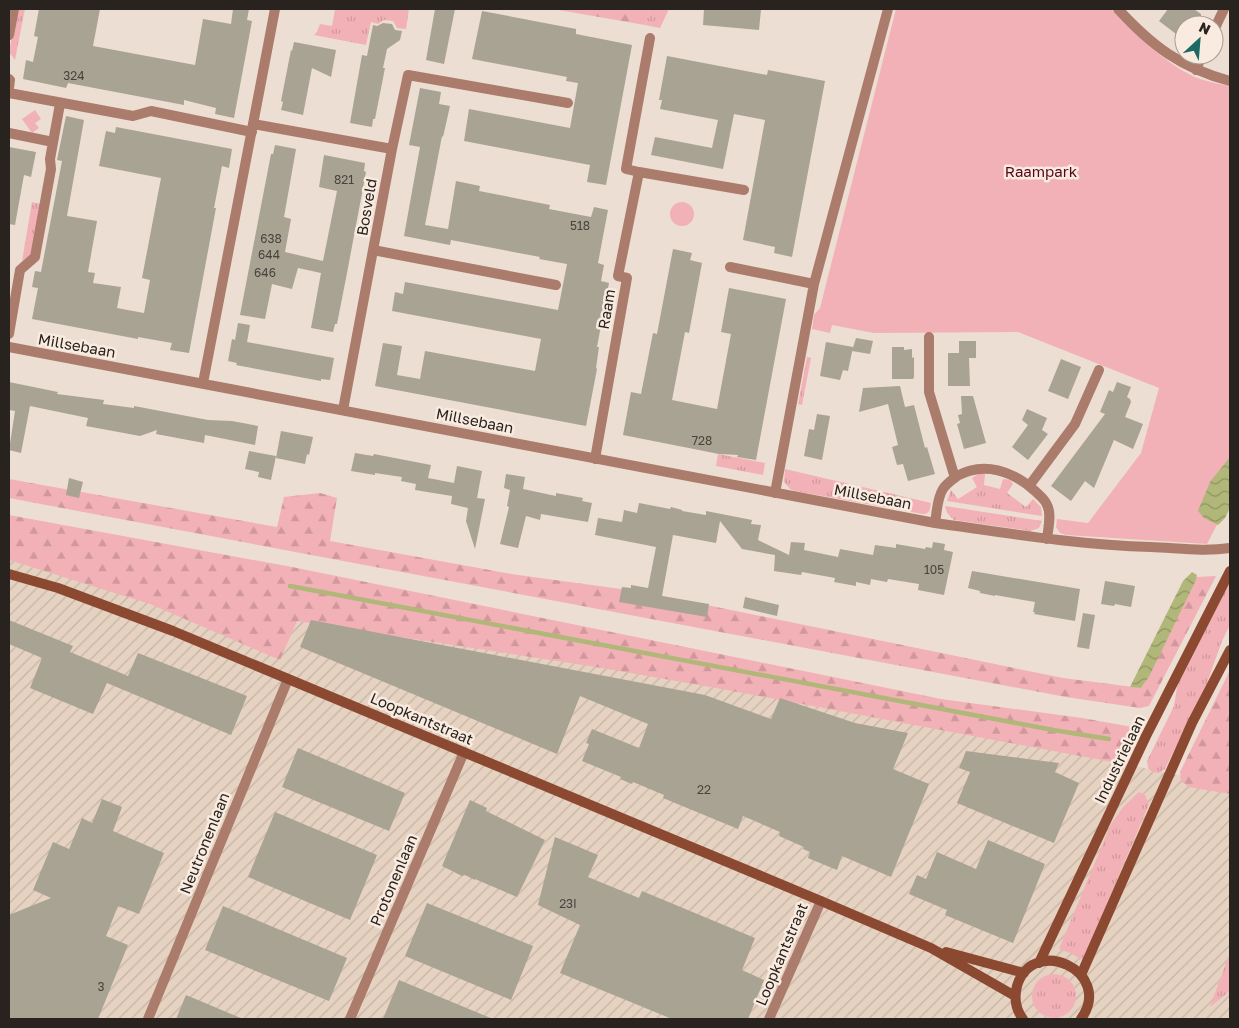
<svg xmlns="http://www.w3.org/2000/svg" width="1239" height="1028" viewBox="0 0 1239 1028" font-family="'Golos Text',sans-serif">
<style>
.industrial{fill:url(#industrial-furrows)}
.grass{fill:url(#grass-tufts)}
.forest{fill:url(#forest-firs)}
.green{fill:#f2b1b6}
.water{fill:url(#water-waves)}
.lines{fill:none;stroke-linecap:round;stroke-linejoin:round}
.stream{stroke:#b0b779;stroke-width:4.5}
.building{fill:#a9a394}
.street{stroke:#ab7b6b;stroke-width:10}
.secondary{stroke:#8c4932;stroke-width:10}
.labels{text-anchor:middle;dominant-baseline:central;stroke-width:5;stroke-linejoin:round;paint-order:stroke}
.number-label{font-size:12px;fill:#48433c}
.park-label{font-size:15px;fill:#58041b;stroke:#f9ebdf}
.street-label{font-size:15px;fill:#28231f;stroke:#f9ebdf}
</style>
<defs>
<pattern id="industrial-furrows" width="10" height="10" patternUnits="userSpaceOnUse" patternTransform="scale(1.25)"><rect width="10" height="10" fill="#e6d2c1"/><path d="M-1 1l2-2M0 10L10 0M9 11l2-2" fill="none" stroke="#c5b4a5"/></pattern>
<pattern id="grass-tufts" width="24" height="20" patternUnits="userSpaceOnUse" patternTransform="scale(1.25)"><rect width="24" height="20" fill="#f2b1b6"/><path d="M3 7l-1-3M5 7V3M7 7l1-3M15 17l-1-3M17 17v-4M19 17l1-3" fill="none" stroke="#d0989c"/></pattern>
<pattern id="forest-firs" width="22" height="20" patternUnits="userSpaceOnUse" patternTransform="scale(1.25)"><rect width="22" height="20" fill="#f2b1b6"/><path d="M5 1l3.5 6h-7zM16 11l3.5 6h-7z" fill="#d0989c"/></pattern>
<pattern id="water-waves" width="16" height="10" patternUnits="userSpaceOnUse" patternTransform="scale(1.25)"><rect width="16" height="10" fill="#b0b779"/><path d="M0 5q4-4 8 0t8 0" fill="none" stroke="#8f9463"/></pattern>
</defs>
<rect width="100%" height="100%" fill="#ecded2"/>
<path class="industrial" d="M9,530L1230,786V1019H9Z"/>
<path class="grass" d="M17,9H25L15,60L9,52Z
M335,9H409L406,29L397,28L393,21L384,20L378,24L371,22L366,45L314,35L317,32L320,24L332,26Z
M650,9H669L660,28L645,25Z
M32,202L41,204L33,254L22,261Z
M807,357L811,358L802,405L798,404Z
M718,454L765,463L763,475L716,466Z
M785,469L931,503C930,509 930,514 923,514L795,491L790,489L784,482Z
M978,474H985L984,485L1000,489L1003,479L1010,480L1013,484L1007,493L1026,507L1033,499L1041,507L1042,516L947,501L951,490L958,499L977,487L972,478Z
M945,506L1042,521L1039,528L1030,531L954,520L947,513Z
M1230,580V625L1222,641L1207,683L1165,769L1159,773L1152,772L1148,768L1147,761L1174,706L1178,681Z
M1139,792L1145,795L1149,804L1083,960L1070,953L1059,949L1111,824L1124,806Z
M1230,952V991L1210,1007Z
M1032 996a22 22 0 1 1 44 0a22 22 0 1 1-44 0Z"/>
<path class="forest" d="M553,9H650L645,25Z
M9,479L277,527L284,497L320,493L337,498L330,541L511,574L643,592L1063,678L1141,688L1149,677L1197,577L1216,576L1149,706L1140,708L1066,697L9,498Z
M9,515L292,567L941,699L1082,718L1138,728L1123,764L716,688L602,668L297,621L280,660L150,604L9,560Z
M1230,670V794L1189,787L1181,781L1180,772Z"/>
<path class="green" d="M896,9H1111C1132,32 1170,68 1200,79C1209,82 1220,84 1230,86V499L1207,544L1066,535L1060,533L1056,527L1057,519L1088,523L1141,453L1159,388L1018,332L874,333L832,325L830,333L812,329L814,315L820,308Z
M35,110L41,119L35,123L39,128L32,133L22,119Z
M670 214a12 12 0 1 1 24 0a12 12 0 1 1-24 0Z"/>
<path class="water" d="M1230,457V508L1225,518L1218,525L1204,518L1198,511L1210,482Z
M1192,572L1197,575L1196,580L1149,677L1141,688L1130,687L1183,581Z"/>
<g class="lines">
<path class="stream" d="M290,586L1053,730L1109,739"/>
</g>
<path class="building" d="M39,9H100L93,46L195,65L203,19L231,24L233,9H249L247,20L252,21L234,118L215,114L216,108L184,100V105L68,83L66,88L23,79L26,60L33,62L38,37L34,36Z
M435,9H455L444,64L426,60Z
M704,9H761L759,30L703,25Z
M1168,9H1194L1201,14V25H1184V32L1180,37L1159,21Z
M482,11L576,29V34L632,45L606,185L587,182L590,165L464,141L469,109L570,128L578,83L566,81L567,77L472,59Z
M383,23L392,24L395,30L402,31L400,40L387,49L383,68H385L375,119H373L372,127L350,123L362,55L367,56L373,25L377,26Z
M294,42L336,50L331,77L312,68L303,115L281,110L283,102L281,101L291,50L292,51Z
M667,56L767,75L768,70L825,81L792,257L774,253L775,247L743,240L765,120L734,114L723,169L651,155L655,137L712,148L718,120L660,109L662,100H659Z
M420,88L441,92L439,104L450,106L443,137L442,136L425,225L448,229L456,181L480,186L479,191L550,205L549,209L591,217L594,207L608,210L598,263L604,265L601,281L609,283L597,347H599L596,368L597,369L586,426L375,386L383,343L402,346L397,375L420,379L425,351L535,371L541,339L392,311L395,292L403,294L405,282L558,310L567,264L539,259L540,257L451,240L450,245L404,236L420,147L409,145Z
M66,116L84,120L67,216L97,221L88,272L95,273L93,283L121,287L117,308L144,313L150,280L142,278L161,178L99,166L106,131L115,133L116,127L232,149L229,168L222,166L214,208H216L189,353L170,350L172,343L138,337V339L32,319L38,288L32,287L35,271L41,272L62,161L57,160Z
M275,145L296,149L284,217L291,219L285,252L323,261L337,191L319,187L324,155L365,163L364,171L366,172L347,273L337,324H335L333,332L311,328L321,273L298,268L292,289L272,284L265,319L240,315L271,154H273Z
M9,147L36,152L31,177L24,175L15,225L9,224Z
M673,249L692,253L690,260L702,263L689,333L685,332L672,400L717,409L731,334L721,332L729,288L786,299L756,460L737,457L738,455L719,454L623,435L631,392L641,394L653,333L657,334Z
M238,323L250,325L247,342L334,358L330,380L321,379V381L236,365L237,363L228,361L232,339L235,340Z
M856,338L873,341L870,354L852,351Z
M959,341H976V358H969L970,386H948V353H959Z
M826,342L853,347L848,371L843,370L840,380L820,376Z
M892,347H904V350L912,349V358L914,357V377L913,379H892Z
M1061,359L1081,367L1068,399L1048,391Z
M9,382L58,392L57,394L104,400L103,404L134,408V406L208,420L232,421L258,426L255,445L205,435L204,443L156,434L157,430L140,436L86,426L88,418L30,406L21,453L9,450L15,411L9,410Z
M1117,382L1131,387L1127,397L1130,399L1131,402L1125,417L1143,424L1133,449L1114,440L1094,488L1085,481L1071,501L1051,486L1105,414L1100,412L1109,390L1113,392Z
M900,386L905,407L914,405L925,448L927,447L935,474L908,481L903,464L897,465L892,447L898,445L888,404L859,412L863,388Z
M961,396H973L986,443L964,449L957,424L960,423L958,415L962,414Z
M1027,409L1047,418L1042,430L1048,434L1028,460L1012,447L1028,425L1022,420Z
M817,414L830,416L822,460L804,456L809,429L814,430Z
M281,431L313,437L309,455L307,454L305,464L276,458Z
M249,451L276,456L271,480L258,477L259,472L245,469Z
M355,453L373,456L374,454L431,465L428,478L454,483L457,466L482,471L477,498L485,499L475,549L466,521L468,508L451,504L452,496L415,490L416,484L401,481L402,477L375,473V475L351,471Z
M506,474L525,477L523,489L556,496V493L583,498L582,501L592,503L588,522L541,514L540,520L526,516L518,548L500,544L509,507L507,506L510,490L504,488Z
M69,478L83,482L79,498L66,495Z
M639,503L670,509L671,507L682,510V511L706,515V511L752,520L751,524L761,525L758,540L789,555L791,542L805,543L804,550L838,557L840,549L873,555L875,545L896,548V544L925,549L926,547L932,548L933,542L945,544L944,550L953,552L944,595L918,590L919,584L888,579L887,582L871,579L870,585L856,582V586L834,582L835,578L802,572L801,575L774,571L775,555L742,549L720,521L716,543L673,535L662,596L709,604L707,617L619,602L622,587L631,588V585L648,588L656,547L595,535L598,518L622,522L624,510L637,513Z
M972,571L1080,589L1075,621L1034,614L1035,612H1033L1035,602L995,595V596L980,593V591L968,588Z
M1105,581L1135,586L1131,607L1115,604L1114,606L1101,604Z
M745,597L779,605L777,616L743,608Z
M1083,613L1095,615L1089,649L1077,647Z
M9,620L73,646L70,652L128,676L138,653L247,696L231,735L107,683L93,714L30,688L42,658L9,644Z
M311,620L705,695L771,719L780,698L855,723L908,733L893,769L929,784L891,877L842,856L837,870L808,858L810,852L803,849L804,847L779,836L780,832L743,816L738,829L663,798L664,795L633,782L632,784L620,779L621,777L582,761L589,744L586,743L592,729L639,748L648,724L580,696L557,754L300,647Z
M298,748L405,793L389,831L282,787Z
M966,751L1059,763L1055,772L1079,783L1054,843L957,803L970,772L959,768Z
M102,799L122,807L113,831L164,853L139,914L118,906L106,936L128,945L98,1019H9V915L51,898L33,890L53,842L69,849L82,818L92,823Z
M470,800L487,808L486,811L545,840L517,897L475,879V880L465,875L462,876L442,866Z
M275,812L377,855L350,920L248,877Z
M555,837L598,855L588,877L639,898L642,891L755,938L742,970L764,980L748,1019H672L560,973L580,925L538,905Z
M988,840L1045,864L1013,943L945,915L947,910L909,894L917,875L926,879L937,852L976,869Z
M427,903L533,946L511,1000L405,956Z
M223,906L347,958L329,1001L205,950Z
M399,980L493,1019H383Z
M186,995L243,1019H176Z"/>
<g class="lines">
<path class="street" d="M1118,9C1152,46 1181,68 1230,81
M1214,30L1224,9
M9,35L14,9
M1196,70L1202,55
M9,79L10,80L9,88
M9,93L133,116L151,111L252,132
M253,124L275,9
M9,133L53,142
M392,149L408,75L568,103
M639,172L626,169L650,38
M373,250L556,285
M730,267L814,284
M9,334L20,270L35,257L51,169L50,159L60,104
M929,337V392L955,478
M9,347L935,523C1007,533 1078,545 1151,547C1178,548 1203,552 1230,548
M203,383L253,124L392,149L343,410
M595,459L627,278L618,276L639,172L744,190
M1029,486L1075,424L1099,370
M775,493L814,284L888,9
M935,523C937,512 937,498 943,489C946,484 952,480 957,476C984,461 1013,471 1035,491C1039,495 1045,499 1047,505C1052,514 1048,529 1047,539
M148,1019L288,679
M350,1019L464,752
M769,1019L821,901"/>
<path class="secondary" d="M9,574L58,588L173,631L821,901L931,948L1015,996
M946,952L1024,973
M1039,963L1146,736L1230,571
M1081,975L1192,723L1230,650
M1023,1019C1016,1010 1014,998 1017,986C1032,934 1115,971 1081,1019"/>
</g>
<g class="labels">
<g class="number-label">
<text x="74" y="75">324</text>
<text x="344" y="179">821</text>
<text x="580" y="225">518</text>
<text x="271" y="238">638</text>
<text x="269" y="254">644</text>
<text x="265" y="272">646</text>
<text x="702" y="440">728</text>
<text x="934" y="569">105</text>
<text x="704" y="789">22</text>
<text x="568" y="903">23I</text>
<text x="101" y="986">3</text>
</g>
<g class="park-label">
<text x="1041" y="171">Raampark</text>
</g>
<g class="street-label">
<text transform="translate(366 207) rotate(-80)">Bosveld</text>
<text transform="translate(606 309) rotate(-80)">Raam</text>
<text transform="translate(77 345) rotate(10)">Millsebaan</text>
<text transform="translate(475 420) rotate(11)">Millsebaan</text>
<text transform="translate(873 496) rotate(11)">Millsebaan</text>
<text transform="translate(422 718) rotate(23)">Loopkantstraat</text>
<text transform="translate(1119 759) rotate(-64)">Industrielaan</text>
<text transform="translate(204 843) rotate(-68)">Neutronenlaan</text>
<text transform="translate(393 880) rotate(-67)">Protonenlaan</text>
<text transform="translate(781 954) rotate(-67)">Loopkantstraat</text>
</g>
</g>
<rect width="1239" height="1028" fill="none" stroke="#28231f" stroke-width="20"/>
<g transform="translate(1199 40) rotate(26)"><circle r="24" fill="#f9ebdf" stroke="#a59b92"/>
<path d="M0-4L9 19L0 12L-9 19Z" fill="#1d6964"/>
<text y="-8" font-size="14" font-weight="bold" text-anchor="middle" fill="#28231f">N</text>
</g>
</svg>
